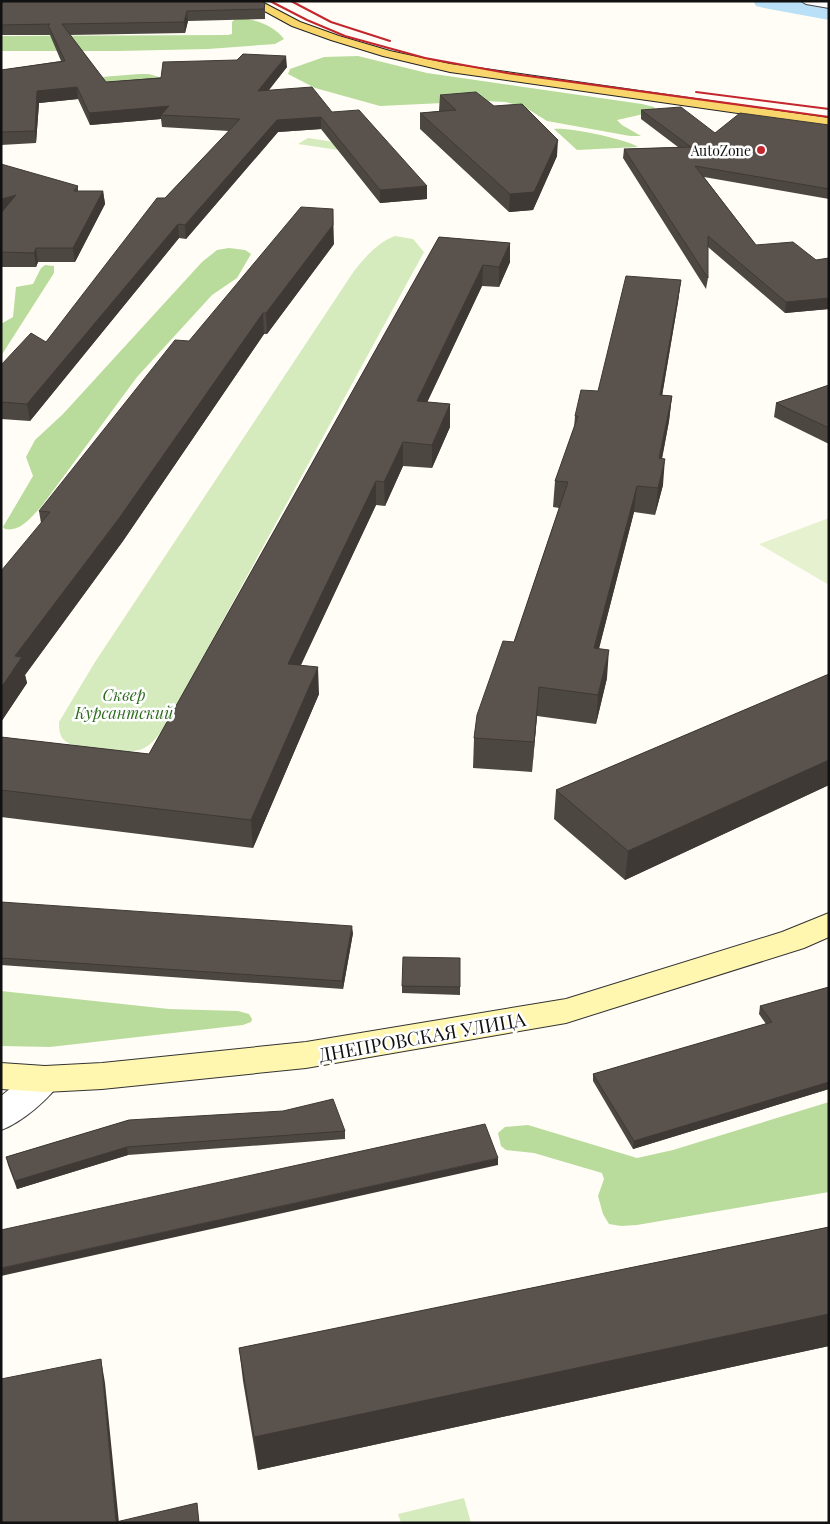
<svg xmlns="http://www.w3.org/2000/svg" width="830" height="1524" viewBox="0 0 830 1524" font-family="'Playfair Display',serif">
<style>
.green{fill:#d5ebbd}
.forest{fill:#b9dc9c}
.pitch{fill:#e6f2cf}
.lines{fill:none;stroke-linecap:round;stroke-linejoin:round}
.river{fill:#b9e0f7;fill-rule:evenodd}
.minor-casing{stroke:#444;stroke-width:2}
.secondary-casing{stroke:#333;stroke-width:2}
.primary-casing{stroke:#222;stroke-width:2}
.minor{fill:#fff;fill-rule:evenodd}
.secondary{fill:#fff6b0;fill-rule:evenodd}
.primary{fill:#f9d66b;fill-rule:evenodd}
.rail{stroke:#c4262e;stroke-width:2}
.wall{fill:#4d4742}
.shaded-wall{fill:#3f3936}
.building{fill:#5a524d;stroke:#3f3936}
.poi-dot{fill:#c4262e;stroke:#fff;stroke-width:2}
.labels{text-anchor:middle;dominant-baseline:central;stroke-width:5;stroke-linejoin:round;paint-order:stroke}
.far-poi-label{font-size:14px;fill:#111;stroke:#fff;text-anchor:end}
.park-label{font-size:16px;font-style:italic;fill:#2f6b1f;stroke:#fff}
.near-street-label{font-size:19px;fill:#111;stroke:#fff}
</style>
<rect width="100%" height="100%" fill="#fffdf5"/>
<path class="green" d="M308,138L354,145L345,151L298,144Z
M395,236L413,239L424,252L181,697C171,713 162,737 146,747C131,757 77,752 64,740C59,735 59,728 59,722L95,662L354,271C366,256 377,243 395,236Z
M464,1498L471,1523H401L398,1514Z"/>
<path class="forest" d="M236,18C253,18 274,25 284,39L275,44L208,49L118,51H1V36L228,35L232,34V22Z
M358,56L427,73L642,104L654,107L657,111L617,120L622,125L641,136H630L547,121L523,106L505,102L485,101L380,106L315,88L288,74L290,69L324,57Z
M139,74H149L165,79L22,88L77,79Z
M554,129C568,127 626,139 638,147L577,150Z
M229,248L245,250L251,254L237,278L212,295L137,377L41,507C31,517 21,532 5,529L3,527L33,476L26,457L35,440L63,414L202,262L217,250Z
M45,265L54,266V273L1,356V324L13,317L16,287L33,284L41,268Z
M1,991L169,1009L238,1011L249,1014L252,1019L251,1022L243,1025L50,1047L1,1046Z
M829,1102V1192L637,1225L621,1226L609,1224L603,1214L598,1196L604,1179L602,1173L534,1153L506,1150L501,1146L498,1133L505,1127L528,1125L637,1158L673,1150Z"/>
<path class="pitch" d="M829,518V585L759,544Z"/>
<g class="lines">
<path class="river" d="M753,1H803L829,6V20L764,8L756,6Z"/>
<g class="minor-casing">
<path id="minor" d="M801,1L829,2V8L806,4Z
M45,1066L57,1070L62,1079C52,1097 21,1123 1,1130V1096L33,1070Z"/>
</g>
<g class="secondary-casing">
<path id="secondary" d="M829,913V937L804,948L566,1023L306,1068L102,1089L45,1092L1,1089V1063L45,1066L102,1063L306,1042L566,999L782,932Z"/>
</g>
<g class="primary-casing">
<path id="primary" d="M246,1H260L300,22L339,36L390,51L450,64L829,118V126L450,72L383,56L331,40L292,26Z"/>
</g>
<use href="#minor" class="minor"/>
<use href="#secondary" class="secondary"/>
<use href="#primary" class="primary"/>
<path class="rail" d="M270,1L307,20L345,36L425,58L507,73L829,117
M291,1L331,22L390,41
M696,92L829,109"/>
</g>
<path class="wall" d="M1,1L265,3V19L188,21L185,33L70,35L106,82L287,67L268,90L332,112L427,186V199L380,203L321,129L278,132L186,239L179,238L30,421L1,419V365L46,342L165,198L229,131L162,127L161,119L90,125L78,99L39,103L36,143L1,145V70L61,61L50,35H1Z
M440,95L557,156L533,210L509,212L420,129V113L439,111Z
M641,110L715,133L829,125V199L704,177L756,245L816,260L829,258V309L785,313L708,247V278L706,289L623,158L624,149L678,147L641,119Z
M78,186V191H103L105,204L75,262H38L36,267H1V213L2,212L1,213Z
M439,237L510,243V262L499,287L482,286L427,402L450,404V427L432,468L403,466L385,506L376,505L301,665L319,694L253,848L1,817V737L149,754Z
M334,244L267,334H264L123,541L25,675L27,683L1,722L41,523L39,511L189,341Z
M681,280L678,302L662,395L672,396L669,421L662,459L663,485L655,515L634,512L599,648L607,678L596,724L537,716L532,772L473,768L474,738L514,642L559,508L553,507L555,481L574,428L575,416L598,391Z
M829,385V444L774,417L776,403Z
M829,674V785L625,880L554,819L556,790Z
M1,902L353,933L343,989L1,965Z
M460,958V995L402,993V986Z
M829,987V1089L633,1149L593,1081V1074L766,1024L759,1014L760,1006Z
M129,1120L345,1131V1139L128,1155L17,1189L8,1165L6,1157Z
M829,1227V1346L258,1470L243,1381L239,1348Z"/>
<path class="shaded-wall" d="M187,11L188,21L185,33L184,22Z
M286,56L287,67L259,103L258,91Z
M77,87L78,99L39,103L36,143L35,131L37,91Z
M169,106L161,115V119L90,125L89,113Z
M321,117V129L278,132L186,239L185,225L277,120Z
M558,140L557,156L533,210L509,212L510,194Z
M427,186V199L380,203V190Z
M103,191L105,204L75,262L73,248Z
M16,195L18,209L1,213V199Z
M333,209L334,244L267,334L266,313Z
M178,224L179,238L30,421L27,404Z
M510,243V262L499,287V267Z
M36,248L38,262L36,267L34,253Z
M483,265L482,286L417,424V401Z
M681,280L678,302L658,420L660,395Z
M829,298V309L785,313L786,302Z
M263,313L264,334L123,541L25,675L27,683L1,722V688L15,656Z
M672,396L669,421L657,484L659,458Z
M450,404V427L432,468V445Z
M403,442V466L385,506L384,482Z
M665,459L663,485L655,515L658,488Z
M376,481V505L289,690L288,664Z
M637,486L634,512L592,676L594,648Z
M609,650L607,678L596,724L598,695Z
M318,667L319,694L253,848L251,820Z
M539,687L537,716L532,772L534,742Z
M829,760V785L625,880L628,851Z
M352,926L353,933L343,989L342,981Z
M829,1082V1089L633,1149L634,1141Z
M127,1147L128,1155L17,1189L15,1181Z
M498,1158V1165L1,1276V1268Z
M829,1314V1346L258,1470L254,1437Z
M101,1359L105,1383L119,1523H116Z"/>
<path class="building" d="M1,1H261L265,3L264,9L187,11L184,22L62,24L106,82L161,78L163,62L237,60L243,54L286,56L258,91L312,87L332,112L359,110L427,186L380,190L321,117L277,120L185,225L178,224L27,404L1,402V365L31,333L46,342L157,198H165L240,119L161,115L169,106L89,113L77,87L37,91L35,131L1,132V70L65,61L48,25L50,24L1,25Z
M476,92L494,106L522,104L558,140L534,192L510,194L420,113L456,110L440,95Z
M681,107L715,133L740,113L829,125V189L695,166L756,245L793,242L816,260L829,258V298L786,302L708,236V278L624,149L691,147L641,110Z
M1,164L78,186L74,191H103L73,248H36L34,253L1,252V213L16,195L1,199Z
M301,207L333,209V225L266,313H263L120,517L15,656L22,657L1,688V571L50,512L39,511L175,340L189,341Z
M439,237L510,243L499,267L483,265L417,401L450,404L432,445L403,442L384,482L376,481L288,664L318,667L251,820L1,790V737L149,754Z
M626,276L681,280L660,395L672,396L659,458L665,459L658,488L637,486L594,648L609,650L598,695L539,687L534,742L474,738L477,715L503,641L514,642L568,482L555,481L578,416H575L581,390L598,391Z
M829,385V428L776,403Z
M829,674V760L628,851L556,790Z
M1,902L352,926L342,981L1,958Z
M403,957L460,958V987L402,986Z
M829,987V1082L634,1141L593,1074L772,1022L760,1006Z
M333,1099L345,1131L127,1147L15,1181L6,1157L129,1120L283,1111Z
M485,1124L498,1158L1,1268V1230Z
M829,1227V1314L254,1437L239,1348Z
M101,1359L116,1522L197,1503L199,1523H1V1379Z"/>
<circle class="poi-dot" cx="761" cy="150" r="5"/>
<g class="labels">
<g class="far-poi-label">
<text x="751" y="150">AutoZone</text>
</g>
<g class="park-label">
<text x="124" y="694">Сквер<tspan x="124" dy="18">Курсантский</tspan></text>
</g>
<g class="near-street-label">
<text transform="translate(422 1036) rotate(-10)">ДНЕПРОВСКАЯ УЛИЦА</text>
</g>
</g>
<rect width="830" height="1524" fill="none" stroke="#111111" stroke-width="5"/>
</svg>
